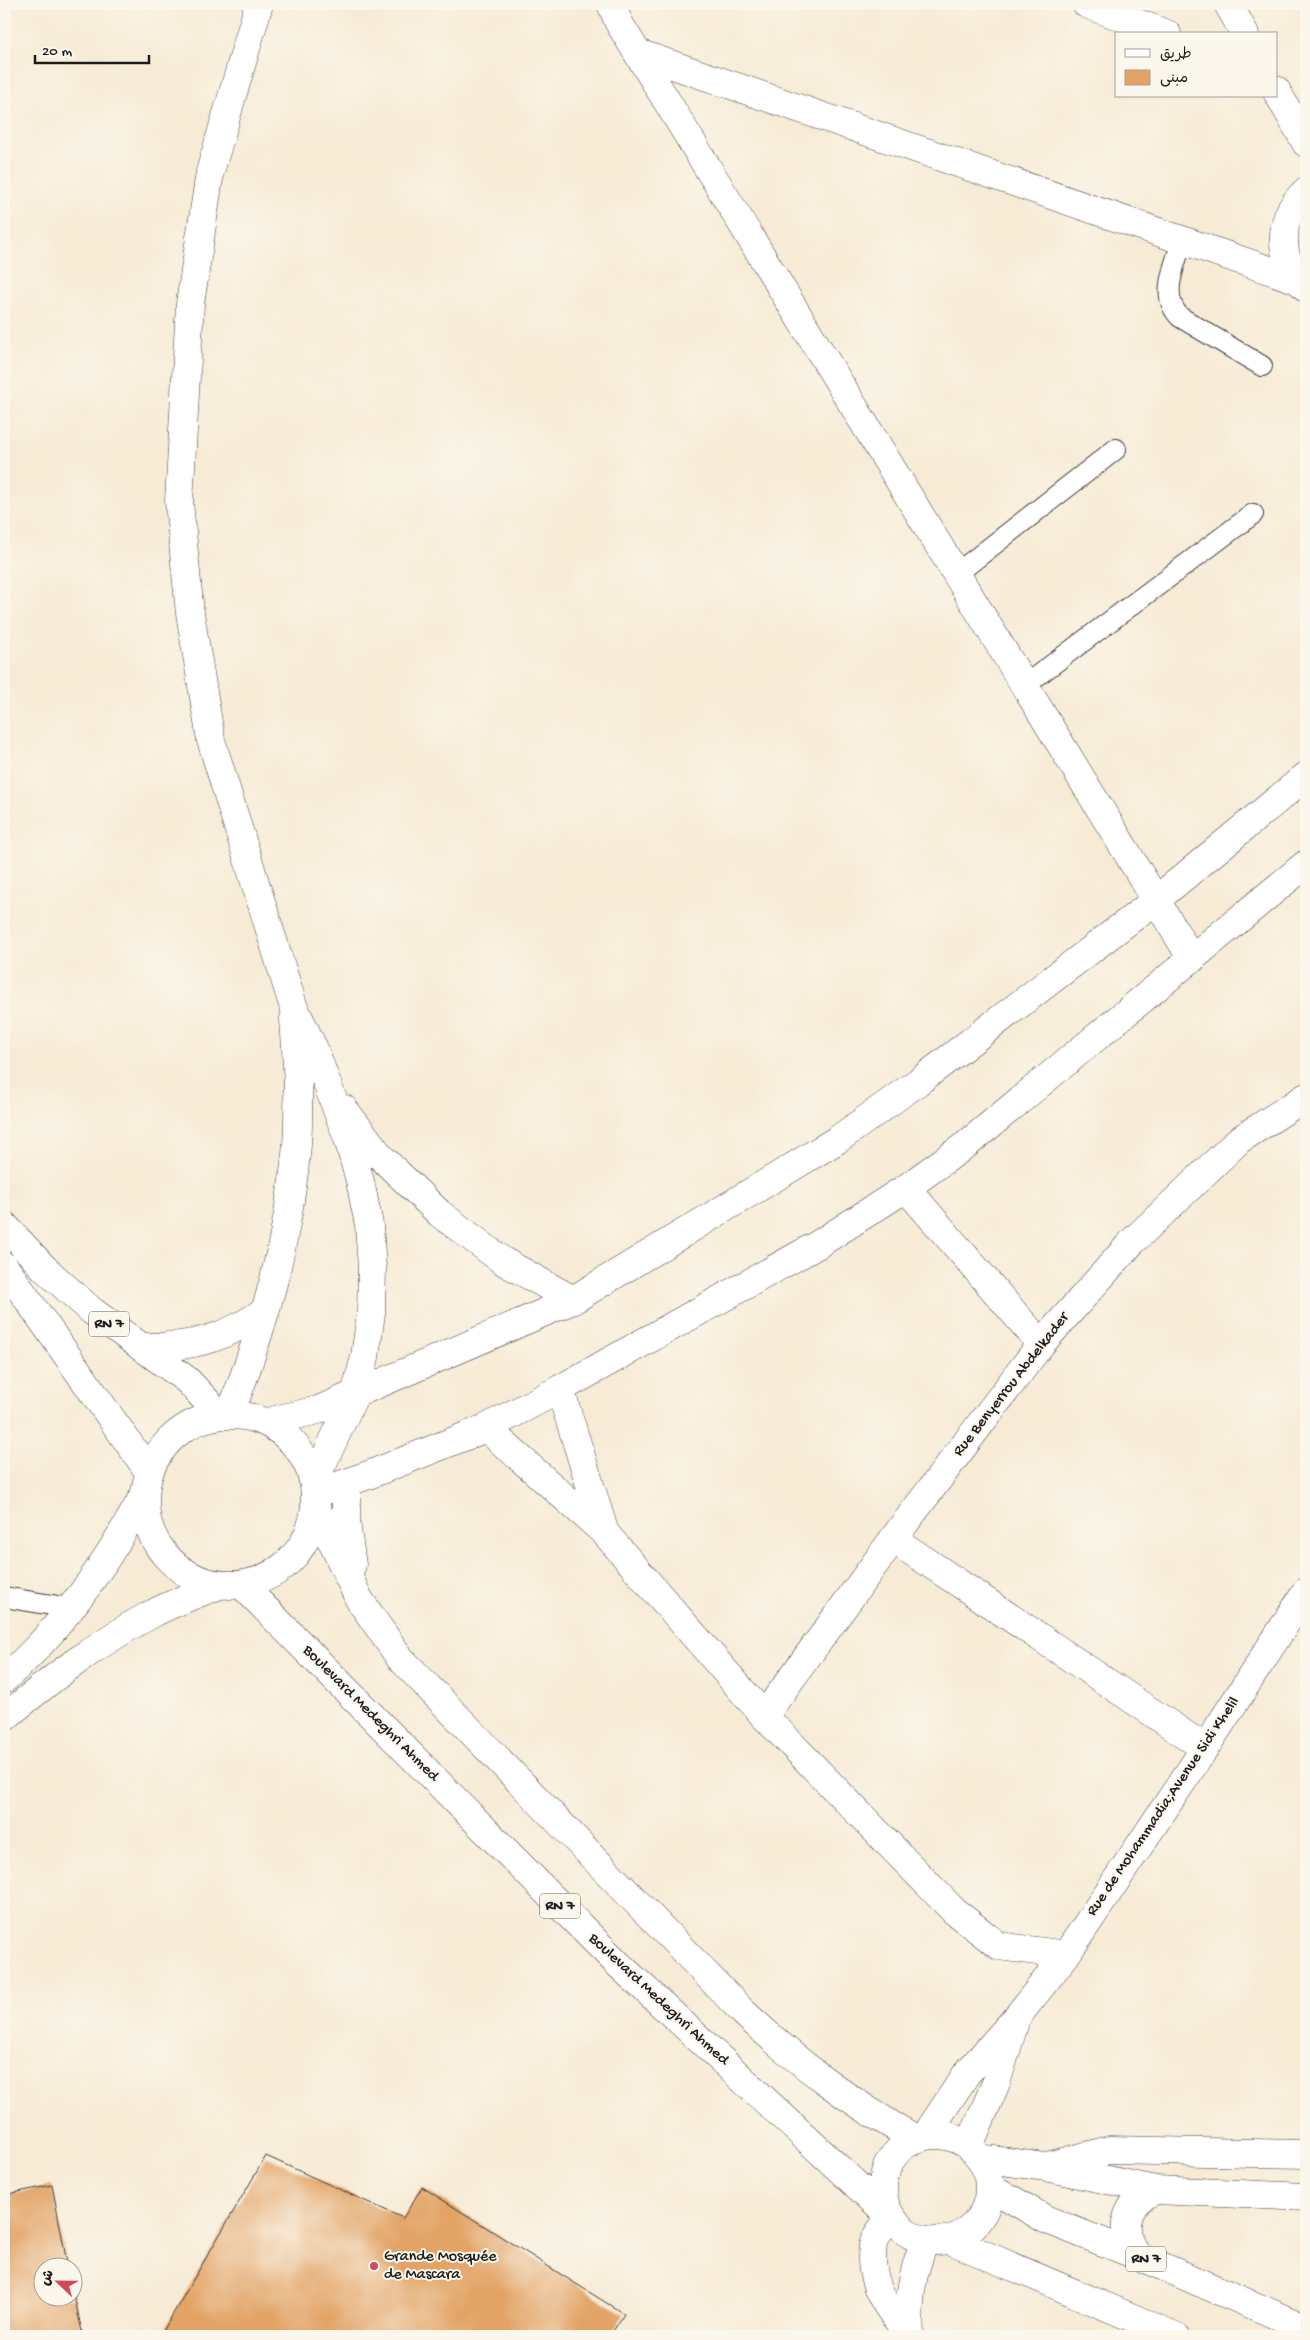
<svg xmlns="http://www.w3.org/2000/svg" width="1310" height="2340" viewBox="0 0 1310 2340" font-family="'Gochi Hand','Playpen Sans Arabic',sans-serif">
<style>
.building{fill:#e2a365}
.lines{fill:none;stroke-linecap:round;stroke-linejoin:round}
.service-casing{stroke:#3d3b38;stroke-width:22}
.minor-casing{stroke:#3d3b38;stroke-width:29}
.tertiary-casing{stroke:#3d3b38;stroke-width:29}
.secondary-casing{stroke:#3d3b38;stroke-width:29}
.primary-casing{stroke:#3d3b38;stroke-width:29}
.trunk-casing{stroke:#3d3b38;stroke-width:29}
.service{stroke:#fff;stroke-width:20}
.minor{stroke:#fff;stroke-width:28}
.tertiary{stroke:#fff;stroke-width:28}
.secondary{stroke:#fff;stroke-width:28}
.primary{stroke:#fff;stroke-width:28}
.trunk{stroke:#fff;stroke-width:28}
.poi-dot{fill:#d1495b;stroke:#fbf7ec;stroke-width:2}
.labels{text-anchor:middle;dominant-baseline:central;stroke-width:4;stroke-linejoin:round;paint-order:stroke}
.shield{fill:#fbf7ec;stroke:#5f5e5a;stroke-width:1}
.shield-label{font-size:15px;font-weight:bold;fill:#1c1c1c}
.street-label{font-size:16px;fill:#1c1c1c;stroke:#fbf7ec}
.poi-label{font-size:16px;fill:#1c1c1c;stroke:#fbf7ec;text-anchor:start}
</style>
<rect width="100%" height="100%" fill="#fbf7ec"/>
<filter id="ink" filterUnits="userSpaceOnUse"><feTurbulence type="fractalNoise" baseFrequency=".02" numOctaves="2"/><feDisplacementMap in="SourceGraphic" scale="10" xChannelSelector="R" yChannelSelector="G"/><feConvolveMatrix kernelMatrix="1 2 1 2 8 2 1 2 1" color-interpolation-filters="sRGB"/></filter>
<filter id="wash" filterUnits="userSpaceOnUse"><feTurbulence type="fractalNoise" baseFrequency=".0096" numOctaves="4" result="noise"/><feDisplacementMap in="SourceGraphic" scale="20" xChannelSelector="R" yChannelSelector="G"/><feGaussianBlur stdDeviation="1.12" result="paint"/><feColorMatrix in="noise" values="0 0 0 0 0 0 0 0 0 0 0 0 0 0 0 0 0 1.4 0 .05"/><feComposite in="paint" operator="in"/></filter>
<g filter="url(#wash)">
<rect width="100%" height="100%" fill="#f7ebd6"/>
<g id="blocks">
<path class="building" d="M266,2156L403,2218L422,2187L624,2314L610,2336H160Z
M52,2185L68,2268H42V2298H72L73,2291L83,2336H4V2195Z"/>
</g>
</g>
<g filter="url(#ink)">
<use href="#blocks" fill-opacity="0" stroke="#3d3b38" stroke-width="1"/>
<g class="lines">
<g class="service-casing">
<path id="service" d="M1182,241C1175,266 1159,296 1180,317L1262,366
M956,574L1116,449
M1025,685L1253,514
M4,1597L70,1608"/>
</g>
<g class="minor-casing">
<path id="minor" d="M611,4L619,23L1192,959
M1086,4L1167,34
M1228,4L1245,34
M638,53L1298,280
M1276,90L1306,143
M1306,191C1276,218 1277,260 1306,288
M906,1188L1041,1344
M560,1389L605,1533
M486,1428L605,1533L764,1716L954,1911L999,1946L1066,1955
M893,1539L1205,1748
M764,1716L893,1539L1041,1344L1131,1243L1239,1140L1306,1097"/>
</g>
<g class="tertiary-casing">
<path id="tertiary" d="M926,2135L967,2073L1016,2018L1066,1955L1205,1748L1306,1592
M969,2146L996,2083L1015,2022
M890,2216C885,2225 874,2237 873,2246C867,2283 888,2309 910,2336
M910,2336C908,2300 911,2275 925,2241"/>
</g>
<g class="secondary-casing">
<path id="secondary" d="M267,1422L318,1410L573,1300L837,1140L918,1082L1156,900L1306,776
M315,1494L371,1474L486,1428L560,1389L817,1245L906,1188L967,1144L1306,864"/>
</g>
<g class="primary-casing">
<path id="primary" d="M4,1225L45,1269L92,1311L187,1380L220,1415
M4,1266L149,1472
M346,1483V1522L352,1565
M315,1506L359,1599L400,1658L743,2012C798,2063 849,2102 916,2139
M242,1585L617,1963L890,2216
M883 2188a53 53 0 1 1 106 0a53 53 0 1 1-106 0Z
M980,2158L1045,2167L1156,2190L1306,2197
M1047,2166L1109,2150L1306,2154
M989,2186L1045,2219L1138,2256L1306,2328
M950,2240L1175,2336
M1138,2256C1116,2230 1125,2202 1156,2190"/>
</g>
<g class="trunk-casing">
<path id="trunk" d="M259,4L210,172L190,304L179,502L190,613L211,740L293,1005L314,1049L348,1139L360,1181L369,1225L372,1268L371,1313L365,1357L355,1394L314,1482
M344,1109L381,1157L439,1213L503,1261L573,1300
M141,1347C191,1348 225,1339 266,1310
M230,1414C265,1323 288,1243 297,1145C300,1103 297,1061 294,1019
M145 1500a85 85 0 1 1 170 0a85 85 0 1 1-170 0Z
M4,1679C63,1629 108,1561 145,1493
M4,1718C50,1680 97,1643 150,1615C172,1603 196,1594 220,1585"/>
</g>
<use href="#service" class="service"/>
<use href="#minor" class="minor"/>
<use href="#tertiary" class="tertiary"/>
<use href="#secondary" class="secondary"/>
<use href="#primary" class="primary"/>
<use href="#trunk" class="trunk"/>
</g>
</g>
<circle class="poi-dot" cx="374" cy="2266" r="5"/>
<g class="labels">
<g class="shield">
<rect x="89" y="1311.5" width="40" height="25" rx="4"/>
<rect x="540" y="1893.5" width="40" height="25" rx="4"/>
<rect x="1126" y="2246.5" width="40" height="25" rx="4"/>
</g>
<g class="shield-label">
<text x="109" y="1324">RN 7</text>
<text x="560" y="1906">RN 7</text>
<text x="1146" y="2259">RN 7</text>
</g>
<g class="street-label">
<text transform="translate(1012 1385) rotate(-52)">Rue Benyerrou Abdelkader</text>
<text transform="translate(370 1714) rotate(45)">Boulevard Medeghri Ahmed</text>
<text transform="translate(1164 1807) rotate(-56)">Rue de Mohammadia;Avenue Sidi Khelil</text>
<text transform="translate(658 2000) rotate(43)">Boulevard Medeghri Ahmed</text>
</g>
<g class="poi-label">
<text x="384" y="2257">Grande Mosquée<tspan x="384" dy="18">de Mascara</tspan></text>
</g>
</g>
<rect width="1310" height="2340" fill="none" stroke="#fbf7ec" stroke-width="20"/>
<rect x="1115" y="32" width="162" height="65" fill="#fbf7ec" stroke="#a29f99"/>
<rect x="1125" y="49" width="25" height="8" fill="#ffffff" stroke="#a29f99"/>
<text x="1160" y="58" font-size="15" fill="#1c1c1c">طريق</text>
<rect x="1125" y="70" width="25" height="15" fill="#e2a365" stroke="#a29f99"/>
<text x="1160" y="82" font-size="15" fill="#1c1c1c">مبنى</text>
<g transform="translate(58 2282) rotate(292)"><circle r="24" fill="#fbf7ec" stroke="#a29f99"/>
<path d="M0-4L9 19L0 12L-9 19Z" fill="#d1495b"/>
<text y="-8" font-size="14" font-weight="bold" text-anchor="middle" fill="#1c1c1c">ش</text>
</g>
<path d="M35 55v8h114v-8" fill="none" stroke="#1c1c1c" stroke-width="2.5"/>
<text x="42" y="55" font-size="15" fill="#1c1c1c" stroke="#fbf7ec" stroke-width="4" paint-order="stroke">20 m</text>
</svg>
